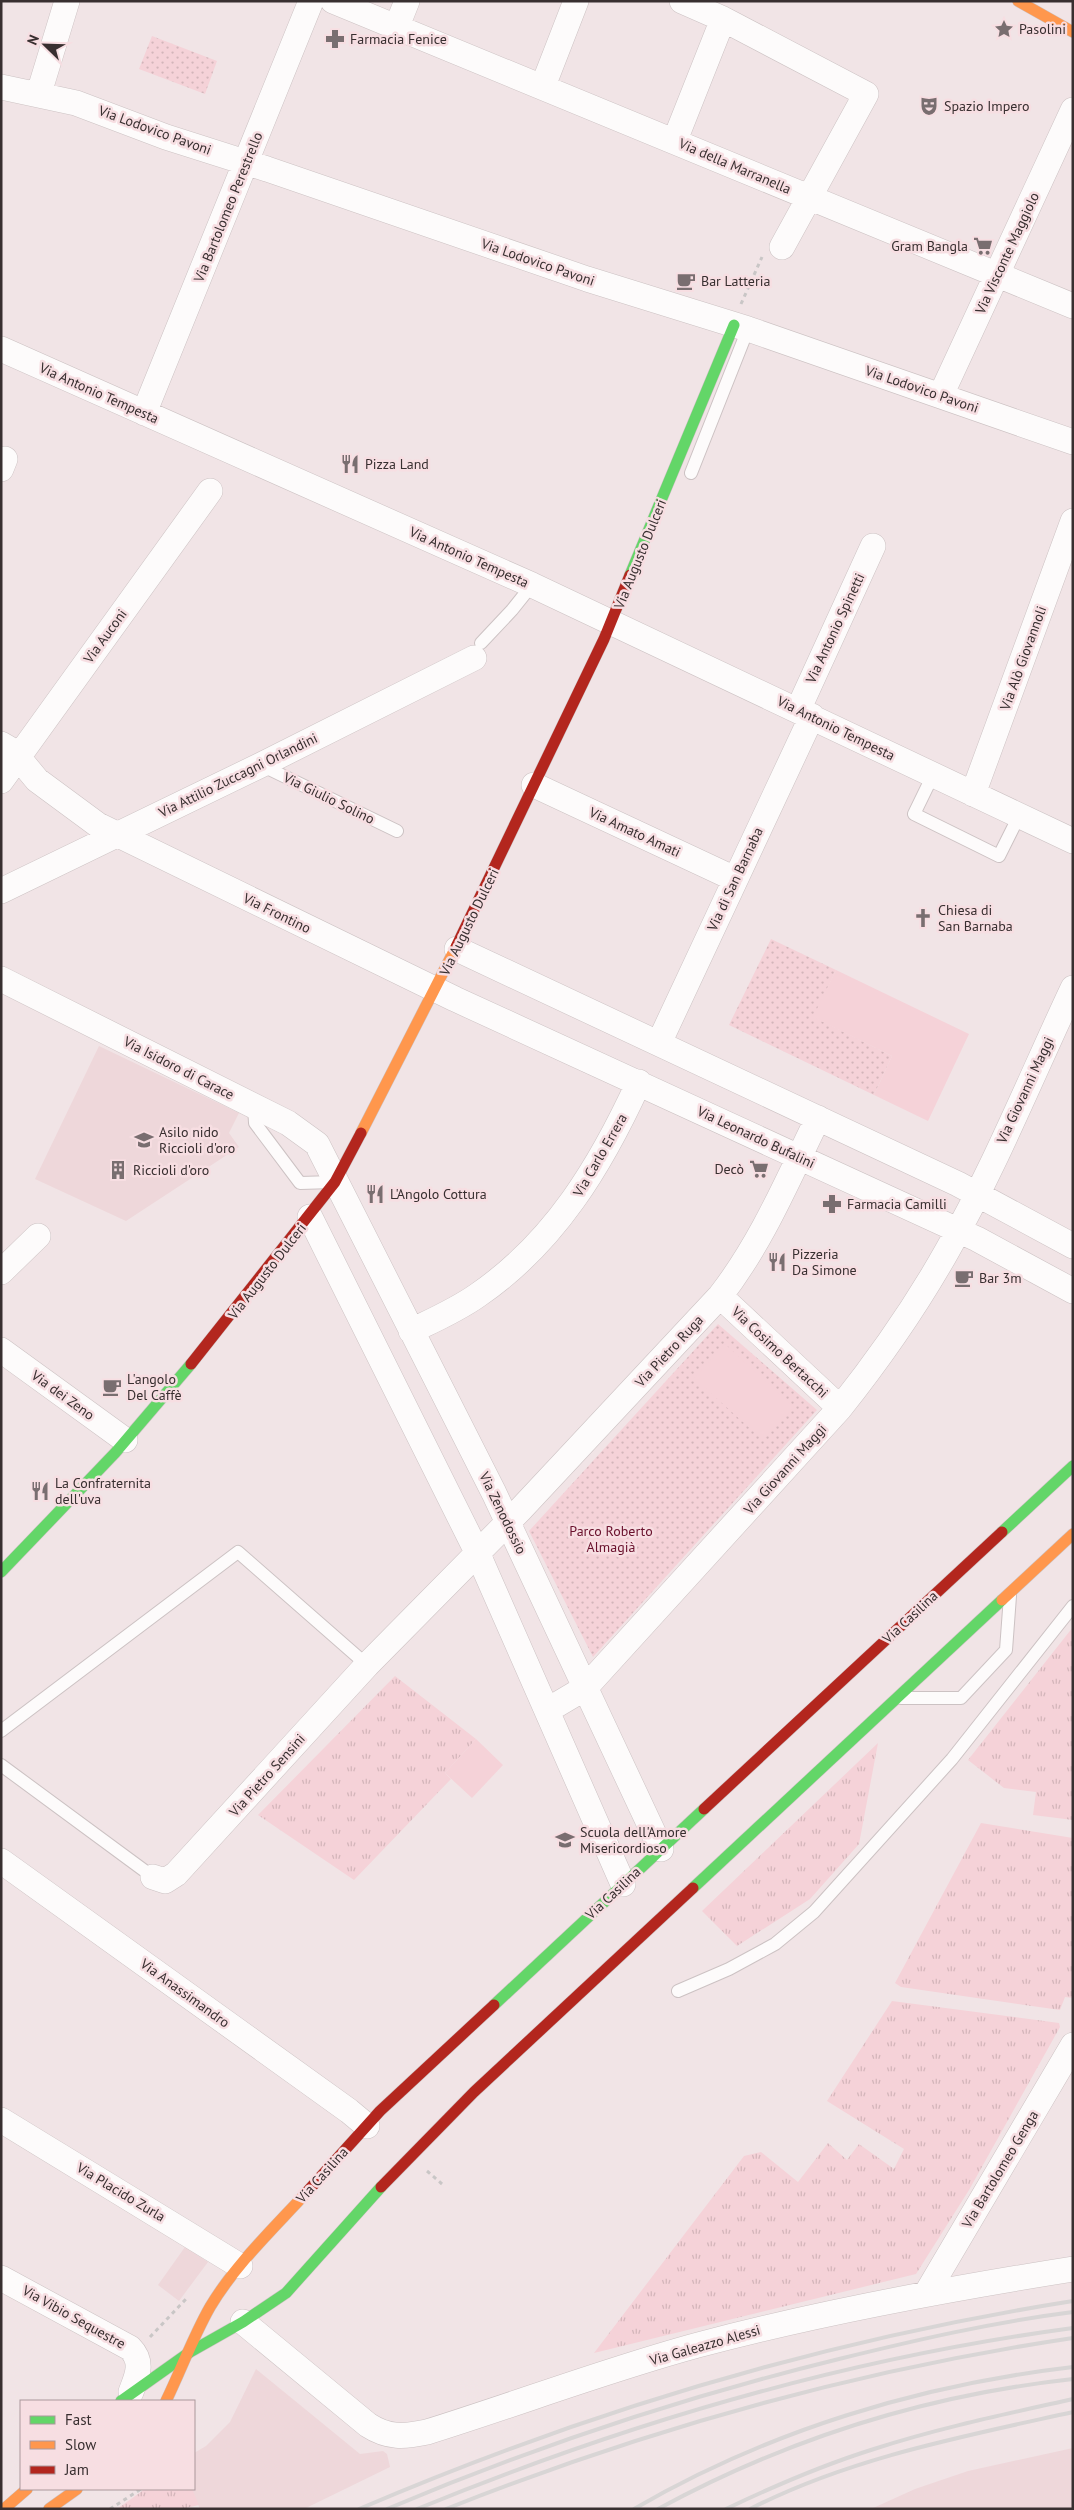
<svg xmlns="http://www.w3.org/2000/svg" width="1074" height="2510" viewBox="0 0 1074 2510" font-family="'PT Sans',sans-serif">
<style>
.built{fill:#eed7da}
.grass{fill:url(#grass-tufts)}
.park{fill:url(#park-dots)}
.pitch{fill:#f5d2d8}
.lines{fill:none;stroke-linecap:round;stroke-linejoin:round}
.lane-casing{stroke:#ccc2c3;stroke-width:14}
.street-casing{stroke:#ccc2c3;stroke-width:26}
.fast-casing{stroke:#ccc2c3;stroke-width:12}
.slow-casing{stroke:#ccc2c3;stroke-width:12}
.jam-casing{stroke:#ccc2c3;stroke-width:12}
.path{stroke:#c9c6c6;stroke-width:3;stroke-dasharray:4 4;stroke-linecap:butt}
.lane{stroke:#fdfbfb;stroke-width:12}
.street{stroke:#fdfbfb;stroke-width:25}
.fast{stroke:#63d668;stroke-width:11}
.slow{stroke:#ff974d;stroke-width:11}
.jam{stroke:#b3261e;stroke-width:11}
.rail{stroke:#d8d5d5;stroke-width:4}
.labels{text-anchor:middle;dominant-baseline:central;stroke-width:5;stroke-linejoin:round;paint-order:stroke}
.poi-label{font-size:14px;fill:#382f30;stroke:#f7dee2;text-anchor:start}
.street-label{font-size:14px;fill:#382f30;stroke:#f7dee2}
.park-label{font-size:14px;fill:#69102c;stroke:#f7dee2}
</style>
<defs>
<pattern id="grass-tufts" width="24" height="20" patternUnits="userSpaceOnUse" patternTransform="scale(1.25)"><rect width="24" height="20" fill="#f5d2d8"/><path d="M3 7l-1-3M5 7V3M7 7l1-3M15 17l-1-3M17 17v-4M19 17l1-3" fill="none" stroke="#d3b5ba"/></pattern>
<pattern id="park-dots" width="8" height="8" patternUnits="userSpaceOnUse" patternTransform="scale(1.25)"><rect width="8" height="8" fill="#f5d2d8"/><path d="M2 2h.1M6 6h.1" fill="none" stroke="#d3b5ba" stroke-width="1.8" stroke-linecap="round"/></pattern>
</defs>
<rect width="100%" height="100%" fill="#f1e4e6"/>
<path class="built" d="M99,1046L239,1113L229,1133L239,1147L126,1221L35,1179Z
M185,2247L208,2262L179,2301L158,2285Z
M256,2369L360,2454L383,2451L387,2454L390,2467L304,2509H200L191,2489H194V2453L206,2446L230,2422Z
M1073,2448V2509H871L915,2489L968,2471Z"/>
<path class="grass" d="M1073,1627V1820L1033,1815L1036,1792L1004,1788L968,1760Z
M395,1676L476,1739L445,1773L451,1779L354,1880L258,1815Z
M878,1743L859,1844L810,1899L737,1946L702,1911Z
M981,1823L1073,1838V1998L1065,1997L1060,2010L901,1987L895,1983Z
M892,2001L1059,2023L1060,2027L969,2190L916,2274L594,2353L744,2156L761,2152L798,2182L828,2143L847,2160L859,2144L894,2169L904,2149L827,2101Z
M145,2489H192L199,2505L182,2509H117Z"/>
<path class="park" d="M152,36L217,61L205,94L139,69Z
M771,939L836,970L814,1017L892,1056L874,1095L729,1025Z
M718,1324L817,1410L593,1657L529,1531Z"/>
<path class="pitch" d="M836,970L969,1034L928,1121L874,1095L892,1056L813,1017Z
M725,1344L794,1407L763,1440L694,1378Z
M476,1739L503,1765L472,1798L445,1773Z"/>
<g class="lines">
<g class="lane-casing">
<path id="lane" d="M691,473L748,329
M481,643L512,610L532,585
M261,765L397,831
M933,775L914,814L999,856L1019,816
M254,1106L255,1123L300,1183L333,1182
M901,1698H961L1006,1650L1010,1596
M1,1731L238,1552L367,1665
M1,1765L153,1877
M678,1991L729,1969L775,1944L814,1912L952,1759L1073,1606"/>
</g>
<g class="street-casing">
<path id="street" d="M333,1L1073,306
M682,1L723,19L866,94L782,247
M397,26L407,1
M543,86L576,1
M1,87L76,103L166,137L267,169L587,279L748,329L1073,442
M39,93L67,1
M675,140L723,19
M1,349L532,585L1073,841
M941,395L1073,110
M144,413L311,1
M1,469L5,459
M798,710L873,546
M1,744L13,751L37,780L98,825L455,999L977,1239L1073,1291
M1,781L210,491
M534,785L735,879
M973,794L1073,521
M1,891L261,765L474,658
M457,949L958,1184L1073,1246
M1,979L288,1123L317,1144L494,1493L661,1849
M659,1043L812,716
M310,1217L477,1552L623,1884
M1,1272L38,1236
M720,1296L840,1408
M411,1331C434,1320 457,1310 478,1295C555,1242 601,1165 639,1082
M1,1350L125,1440
M548,1710L585,1688L840,1408C879,1359 916,1306 947,1251C995,1167 1032,1075 1073,988
M1,1861L349,2111L367,2126
M153,1877L165,1881L176,1874L367,1665L520,1510L720,1296C762,1242 788,1179 818,1118
M1,2120L240,2266
M1,2278L130,2348C144,2362 137,2376 131,2392
M926,2294L1073,2045
M243,2322L368,2425C388,2438 404,2437 427,2432C517,2404 606,2370 698,2345C821,2312 947,2289 1073,2269"/>
</g>
<g class="fast-casing">
<path id="fast" d="M630,575L734,325
M1002,1532L1073,1466
M1,1572L115,1453L191,1364
M693,1888L1002,1600
M494,2005L704,1809
M121,2401L190,2352L243,2322L286,2293L381,2187"/>
</g>
<g class="slow-casing">
<path id="slow" d="M1018,1L1073,32
M361,1133L456,947
M1002,1600L1073,1534
M166,2401C181,2370 193,2337 210,2307C235,2265 273,2229 306,2193
M4,2509L27,2489
M49,2509L77,2489"/>
</g>
<g class="jam-casing">
<path id="jam" d="M456,947L604,639L630,575
M191,1364L335,1182L361,1133
M704,1809L1002,1532
M381,2187L474,2092L693,1888
M306,2193L380,2111L494,2005"/>
</g>
<path class="path" d="M741,304L762,257
M427,2171L442,2184
M150,2337L186,2299
M110,2509L141,2489"/>
<use href="#lane" class="lane"/>
<use href="#street" class="street"/>
<use href="#fast" class="fast"/>
<use href="#slow" class="slow"/>
<use href="#jam" class="jam"/>
<path class="rail" d="M359,2509C588,2411 826,2340 1073,2301
M387,2509C534,2447 684,2397 839,2359C916,2340 994,2322 1073,2312
M417,2509C627,2423 848,2358 1073,2328
M446,2509C648,2429 858,2370 1073,2338
M634,2509C768,2431 919,2385 1073,2367
M658,2509C787,2439 927,2395 1073,2379
M726,2509C774,2486 823,2465 874,2449C939,2428 1006,2414 1073,2399
M750,2509C849,2458 965,2436 1073,2412"/>
</g>
<defs>
<g id="sight-bare" transform="scale(1.5)"><path d="M0-6L1.8-2.2L6-1.7L2.9 1.2L3.7 5.4L0 3.3L-3.7 5.4L-2.9 1.2L-6-1.7L-1.8-2.2Z" fill="#796e70" stroke="#f7dee2" stroke-width="2.5" paint-order="stroke"/></g>
<g id="pharmacy-bare" transform="scale(1.5)"><path d="M-2-6h4v4h4v4h-4v4h-4v-4h-4v-4h4Z" fill="#796e70" stroke="#f7dee2" stroke-width="2.5" paint-order="stroke"/></g>
<g id="theatre-bare" transform="scale(1.5)"><path d="M-5-5.5Q0-4 5-5.5V0Q5 5 0 6Q-5 5-5 0ZM-3.3-2.5H-1v1.5H-3.3ZM1-2.5H3.3v1.5H1ZM-2.8 1Q0 5.5 2.8 1Z" fill="#796e70" stroke="#f7dee2" stroke-width="2.5" paint-order="stroke"/></g>
<g id="supermarket-bare" transform="scale(1.5)"><path d="M-6-5.5h2.5l.6 2H6L4.5 2H-2.5L-4.4-4H-6ZM-1.5 3.2a1.3 1.3 0 1 0 .1 0ZM3 3.2a1.3 1.3 0 1 0 .1 0Z" fill="#796e70" stroke="#f7dee2" stroke-width="2.5" paint-order="stroke"/></g>
<g id="cafe-bare" transform="scale(1.5)"><path d="M-5.5-4.5H6V0H3Q3 3.5 0 3.5H-2.5Q-5.5 3.5-5.5 0ZM3-3.2v2h1.7v-2ZM-6 4.5H4V6H-6Z" fill="#796e70" stroke="#f7dee2" stroke-width="2.5" paint-order="stroke"/></g>
<g id="restaurant-bare" transform="scale(1.5)"><path d="M-5-6h1v4h1v-4h1v4h1v-4h1v5L-1.5 .5V6h-2V.5L-5-1ZM5-6V6H3V1.5H1.5Q1.5-4 5-6Z" fill="#796e70" stroke="#f7dee2" stroke-width="2.5" paint-order="stroke"/></g>
<g id="church-bare" transform="scale(1.5)"><path d="M-1.2-6h2.4v3.5h3.3v2.4h-3.3V6h-2.4V-.1h-3.3v-2.4h3.3Z" fill="#796e70" stroke="#f7dee2" stroke-width="2.5" paint-order="stroke"/></g>
<g id="school-bare" transform="scale(1.5)"><path d="M0-5L7-2L0 1L-7-2ZM-4 1L0 2.5L4 1V4Q0 6-4 4Z" fill="#796e70" stroke="#f7dee2" stroke-width="2.5" paint-order="stroke"/></g>
<g id="building-bare" transform="scale(1.5)"><path d="M-4-6H4V6H1V3H-1V6H-4ZM-2.5-4.3h1.7v1.8h-1.7ZM.8-4.3h1.7v1.8H.8ZM-2.5-1h1.7V.8h-1.7ZM.8-1h1.7V.8H.8Z" fill="#796e70" stroke="#f7dee2" stroke-width="2.5" paint-order="stroke"/></g>
</defs>
<g fill-rule="evenodd">
<use href="#sight-bare" x="1004" y="29"/>
<use href="#pharmacy-bare" x="335" y="39"/>
<use href="#theatre-bare" x="929" y="106"/>
<use href="#supermarket-bare" x="983" y="246"/>
<use href="#cafe-bare" x="686" y="281"/>
<use href="#restaurant-bare" x="350" y="464"/>
<use href="#church-bare" x="923" y="918"/>
<use href="#school-bare" x="144" y="1140"/>
<use href="#supermarket-bare" x="759" y="1169"/>
<use href="#building-bare" x="118" y="1170"/>
<use href="#restaurant-bare" x="375" y="1194"/>
<use href="#pharmacy-bare" x="832" y="1204"/>
<use href="#restaurant-bare" x="777" y="1262"/>
<use href="#cafe-bare" x="964" y="1278"/>
<use href="#cafe-bare" x="112" y="1387"/>
<use href="#restaurant-bare" x="40" y="1491"/>
<use href="#school-bare" x="565" y="1840"/>
</g>
<g class="labels">
<g class="poi-label">
<text x="1019" y="29">Pasolini</text>
<text x="350" y="39">Farmacia Fenice</text>
<text x="944" y="106">Spazio Impero</text>
<text x="968" y="246" text-anchor="end">Gram Bangla</text>
<text x="701" y="281">Bar Latteria</text>
<text x="365" y="464">Pizza Land</text>
<text x="938" y="910">Chiesa di<tspan x="938" dy="16">San Barnaba</tspan></text>
<text x="159" y="1132">Asilo nido<tspan x="159" dy="16">Riccioli d'oro</tspan></text>
<text x="744" y="1169" text-anchor="end">Decò</text>
<text x="133" y="1170">Riccioli d'oro</text>
<text x="390" y="1194">L'Angolo Cottura</text>
<text x="847" y="1204">Farmacia Camilli</text>
<text x="792" y="1254">Pizzeria<tspan x="792" dy="16">Da Simone</tspan></text>
<text x="979" y="1278">Bar 3m</text>
<text x="127" y="1379">L'angolo<tspan x="127" dy="16">Del Caffè</tspan></text>
<text x="55" y="1483">La Confraternita<tspan x="55" dy="16">dell'uva</tspan></text>
<text x="580" y="1832">Scuola dell'Amore<tspan x="580" dy="16">Misericordioso</tspan></text>
</g>
<g class="street-label">
<text transform="translate(155 130) rotate(20)">Via Lodovico Pavoni</text>
<text transform="translate(735 166) rotate(23)">Via della Marranella</text>
<text transform="translate(228 207) rotate(-68)">Via Bartolomeo Perestrello</text>
<text transform="translate(1007 253) rotate(-65)">Via Visconte Maggiolo</text>
<text transform="translate(538 262) rotate(19)">Via Lodovico Pavoni</text>
<text transform="translate(922 389) rotate(19)">Via Lodovico Pavoni</text>
<text transform="translate(99 393) rotate(24)">Via Antonio Tempesta</text>
<text transform="translate(640 554) rotate(-68)">Via Augusto Dulceri</text>
<text transform="translate(469 557) rotate(24)">Via Antonio Tempesta</text>
<text transform="translate(835 628) rotate(-65)">Via Antonio Spinetti</text>
<text transform="translate(105 636) rotate(-54)">Via Auconi</text>
<text transform="translate(1023 658) rotate(-70)">Via Alò Giovannoli</text>
<text transform="translate(836 728) rotate(26)">Via Antonio Tempesta</text>
<text transform="translate(238 775) rotate(-26)">Via Attilio Zuccagni Orlandini</text>
<text transform="translate(329 798) rotate(26)">Via Giulio Solino</text>
<text transform="translate(635 832) rotate(25)">Via Amato Amati</text>
<text transform="translate(735 879) rotate(-65)">Via di San Barnaba</text>
<text transform="translate(277 913) rotate(26)">Via Frontino</text>
<text transform="translate(469 922) rotate(-64)">Via Augusto Dulceri</text>
<text transform="translate(179 1068) rotate(27)">Via Isidoro di Carace</text>
<text transform="translate(1025 1090) rotate(-65)">Via Giovanni Maggi</text>
<text transform="translate(756 1137) rotate(25)">Via Leonardo Bufalini</text>
<text transform="translate(600 1155) rotate(-60)">Via Carlo Errera</text>
<text transform="translate(267 1271) rotate(-52)">Via Augusto Dulceri</text>
<text transform="translate(669 1351) rotate(-47)">Via Pietro Ruga</text>
<text transform="translate(780 1352) rotate(43)">Via Cosimo Bertacchi</text>
<text transform="translate(63 1395) rotate(36)">Via dei Zeno</text>
<text transform="translate(785 1469) rotate(-48)">Via Giovanni Maggi</text>
<text transform="translate(503 1513) rotate(64)">Via Zenodossio</text>
<text transform="translate(910 1617) rotate(-43)">Via Casilina</text>
<text transform="translate(267 1775) rotate(-48)">Via Pietro Sensini</text>
<text transform="translate(613 1893) rotate(-43)">Via Casilina</text>
<text transform="translate(185 1993) rotate(36)">Via Anassimandro</text>
<text transform="translate(1000 2169) rotate(-59)">Via Bartolomeo Genga</text>
<text transform="translate(322 2175) rotate(-48)">Via Casilina</text>
<text transform="translate(121 2192) rotate(31)">Via Placido Zurla</text>
<text transform="translate(74 2317) rotate(29)">Via Vibio Sequestre</text>
<text transform="translate(705 2345) rotate(-16)">Via Galeazzo Alessi</text>
</g>
<g class="park-label">
<text x="611" y="1531">Parco Roberto<tspan x="611" dy="16">Almagià</tspan></text>
</g>
</g>
<rect width="1074" height="2510" fill="none" stroke="#382f30" stroke-width="5"/>
<rect x="20" y="2400" width="175" height="90" fill="#f7dee2" stroke="#ab989b"/>
<rect x="30" y="2416" width="25" height="8" fill="#63d668" stroke="#ab989b"/>
<text x="65" y="2425" font-size="15" fill="#382f30">Fast</text>
<rect x="30" y="2441" width="25" height="8" fill="#ff974d" stroke="#ab989b"/>
<text x="65" y="2450" font-size="15" fill="#382f30">Slow</text>
<rect x="30" y="2466" width="25" height="8" fill="#b3261e" stroke="#ab989b"/>
<text x="65" y="2475" font-size="15" fill="#382f30">Jam</text>
<g transform="translate(45 45) rotate(293)" stroke="#f7dee2" stroke-width="4" paint-order="stroke">
<path d="M0-4L9 19L0 12L-9 19Z" fill="#382f30"/>
<text y="-8" font-size="14" font-weight="bold" text-anchor="middle" fill="#382f30">N</text>
</g>
</svg>
